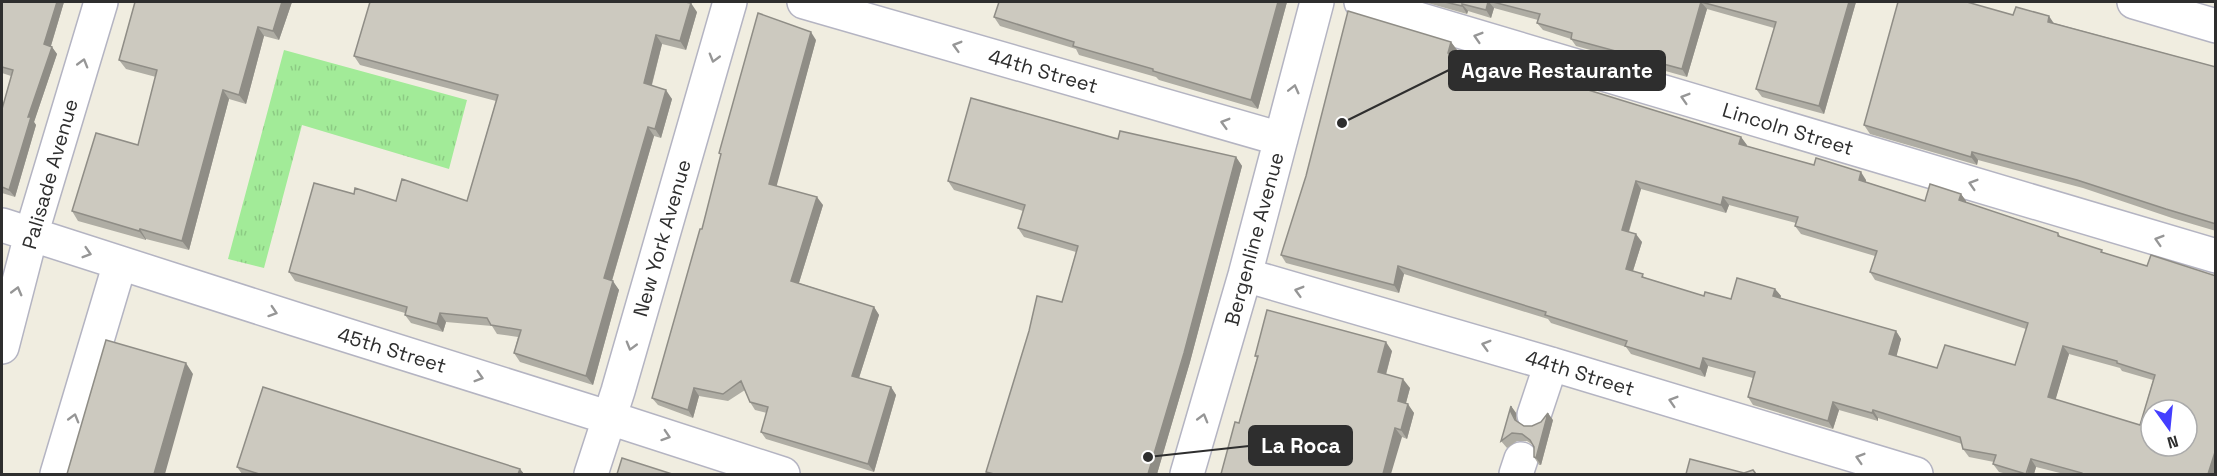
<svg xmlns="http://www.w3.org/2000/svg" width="2217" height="476" viewBox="0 0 2217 476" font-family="'Space Grotesk',sans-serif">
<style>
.park{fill:url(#park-tufts)}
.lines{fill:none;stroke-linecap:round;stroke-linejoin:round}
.minor-casing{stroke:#b4b4c2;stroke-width:36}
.minor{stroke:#fff;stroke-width:33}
.wall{fill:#afada4;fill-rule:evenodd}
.shaded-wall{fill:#8f8d86}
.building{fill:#ccc9bf;stroke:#8f8d86;stroke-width:1.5;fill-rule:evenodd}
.oneway{stroke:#969696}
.labels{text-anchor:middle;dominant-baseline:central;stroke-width:6;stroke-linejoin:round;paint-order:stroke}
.street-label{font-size:20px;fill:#2e2e2e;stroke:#fff}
.leader{fill:none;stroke:#2e2e2e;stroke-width:2}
.callout-dot{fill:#2e2e2e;stroke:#fff;stroke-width:2}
.callout{fill:#2e2e2e;stroke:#2e2e2e;stroke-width:2}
.callout-label{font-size:21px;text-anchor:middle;font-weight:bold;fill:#fff}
</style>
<defs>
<pattern id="park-tufts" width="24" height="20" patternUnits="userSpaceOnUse" patternTransform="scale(1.5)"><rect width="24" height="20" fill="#a2eb98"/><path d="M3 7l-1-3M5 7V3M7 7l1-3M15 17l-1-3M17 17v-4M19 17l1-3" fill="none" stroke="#8cca83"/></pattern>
</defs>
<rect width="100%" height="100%" fill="#f0ede0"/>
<path class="park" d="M284,50L467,100L449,169L302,125L264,268L228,259Z"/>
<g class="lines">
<g class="minor-casing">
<path id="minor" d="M804,2L1281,139
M1361,2L2216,256
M2134,2L2216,26
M2,225L295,319L610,418L783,474
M1245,275L1551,364L1916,474
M2,347L31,235L101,2
M1534,415L1551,364
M57,474L120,263
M591,474L618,391L730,2
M1187,474L1245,275L1317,2
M1516,474L1521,459"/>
</g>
<use href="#minor" class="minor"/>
</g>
<path class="wall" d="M2,2H64L51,46L57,54L34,122L36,125L15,197L2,193V109L11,76L2,73Z
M135,2H299V3L292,2L279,40L264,36L246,104L229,99L189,250L146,239V240L78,221L72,211L138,145L156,77L126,69L119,60Z
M999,2H1287L1258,109L1159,80L1156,77L1079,55L1076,49L1000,26L994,17Z
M1424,2H1856L1824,114L1762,97L1756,89L1774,28L1707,9L1687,77L1576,46L1571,39L1543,30L1537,23L1538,20L1494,8L1491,18L1468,11L1467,14Z
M697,12L686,50L662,44L652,85L672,99L661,138L654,136L612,281L619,290L593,385L520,362L514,353L518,337L497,334L492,326L446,322L443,332L411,323L405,315V313L295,281L289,272L354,194L396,201H467L496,101L360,65L354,56Z
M2013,15L2054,23L2216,67V231L2172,218L2083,188L1978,160L1977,165L1870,134L1864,125Z
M816,40L776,186L823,205L799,283L874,307L879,315L859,378L891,387L896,395L874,472L766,439L761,432L767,413L755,410L750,402L745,390L728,401L699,396L693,418L658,405L652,398L702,229L721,155L719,153Z
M1451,42L1457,50L1455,55L1557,87L1741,137L1747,146L1866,180V182L1925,201L1961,194L1966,201V203L2058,233L2061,237L2102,250L2216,474H2064L2036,467L2034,474H2007L1999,472L1993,464L1994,462L1969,457L1963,449L1962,444L1878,418V421L1839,410L1833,429L1753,405L1748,397L1753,378L1708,366L1705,377L1631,354L1626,347L1551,323L1548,319L1404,274L1399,293L1286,263L1281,255ZM1641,189L1726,213L1729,205L1796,223L1795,226L1801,234L1875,256L1870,272L1875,280L2026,329L2015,365L1937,368L1896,356L1901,339L1896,331L1780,298L1781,296L1775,289L1731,299L1704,296L1646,278L1633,271L1642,242L1629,232ZM2069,354L2120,368L2122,371L2153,380L2140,425L2055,400Z
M1118,139L1236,157L1242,166L1190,362L1157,474H988L986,472L1062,302L1076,252L1024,237L1018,228L1023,211L954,190L948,181Z
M1392,351L1386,375L1410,388L1406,403L1414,413L1407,439L1402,437L1239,423L1257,358L1255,356Z
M1511,406L1516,413L1517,421L1524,426H1532L1553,420L1541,465H1539L1534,457V447L1533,445L1527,441H1517L1507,448L1501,441Z
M237,467L520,469L524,474H242Z"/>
<path class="shaded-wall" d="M57,2H64L49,52L44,44Z
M282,2H292L279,40L273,31Z
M1278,2H1287L1258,109L1251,100Z
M1488,2H1489L1494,8L1491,18L1486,10Z
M1701,2L1707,9L1687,77L1682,69Z
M1849,2H1856L1824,114L1819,106Z
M691,3L697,12L686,50L680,41Z
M1462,4L1468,11L1467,14L1462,6Z
M2049,16L2055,25L2048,22Z
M258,27L264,36L246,104L239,95Z
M811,32L816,40L775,192L769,184Z
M656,35L662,44L650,91L644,83Z
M1451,42L1457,50L1454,61L1448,53Z
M52,47L57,54L34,122L36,125L15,197L9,190L28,117Z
M223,90L229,99L189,250L182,241Z
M666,90L672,99L661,138L655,129Z
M648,127L654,136L610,287L604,278Z
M1741,137L1747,145L1745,152L1739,144Z
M1972,152L1978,160L1977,165L1971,157Z
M1236,157L1242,166L1190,362L1157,474H1148Z
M1861,172L1866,180L1864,188L1859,180Z
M1636,181L1641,189L1627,237L1622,230Z
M1961,194L1966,201L1965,208L1959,200Z
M817,197L823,205L797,289L791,281Z
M1723,197L1729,205L1726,213L1721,205Z
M140,229L146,239V240L139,231Z
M1636,234L1642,242L1631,277L1626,269Z
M1398,266L1404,274L1399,293L1394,285Z
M613,281L619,290L593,385L586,376Z
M1775,289L1781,296L1778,304L1773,296Z
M874,307L879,315L857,384L852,376Z
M440,313L446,322L443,332L437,324Z
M1896,331L1901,339L1895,362L1889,354Z
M1386,342L1392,351L1384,381L1378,372Z
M2063,346L2069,354L2054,405L2048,397Z
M1703,358L1708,366L1705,377L1700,369Z
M186,363L193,374L165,474H154Z
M1403,379L1410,388L1404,410L1398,401Z
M891,387L896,395L874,472L868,464Z
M694,388L699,396L693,418L688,410Z
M1833,402L1839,410L1833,429L1828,421Z
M1408,404L1414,413L1407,439L1401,430Z
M1511,406L1516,413V419L1520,427L1511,412Z
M1873,410L1878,418V421L1872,413Z
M1548,413L1553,420L1541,465L1536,458Z
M1395,428L1402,437L1391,474H1383Z
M2216,449V474H2208Z
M2031,459L2036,467L2034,474H2027Z
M520,469L524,474H518Z"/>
<path class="building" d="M2,2H57L44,44L52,47L28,117H31L9,190L2,187V109L13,70L2,67Z
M135,2H282L273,31L258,27L239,95L223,90L182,241L140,229L139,231L72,211L96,133L138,145L157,70L119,60Z
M370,2H685L691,3L680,41L656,35L644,83L666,90L655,129L648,127L604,278L613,281L586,376L514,353L521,330L491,325L487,318L440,313L437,324L405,315L407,307L289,272L314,183L354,194L355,188L396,201L402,179L467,201L498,95L354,56Z
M999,2H1278L1251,100L1153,71V69L1073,46L1074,42L994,17Z
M1445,2H1488L1486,10L1462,4V6Z
M1493,2H1849L1819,106L1756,89L1776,22L1701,2L1682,69L1571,39L1572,33L1537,23L1540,14Z
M1898,2H1967L2013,15L2016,7L2049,16L2048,22L2216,67V224L2166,209L2077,180L1972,152L1971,157L1864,125Z
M1348,11L1451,42L1448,53L1557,87L1559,81L1741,137L1739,144L1814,165L1816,158L1861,172L1859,180L1925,201L1930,184L1961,194L1959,200L2058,233V236L2102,250L2101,252L2147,266L2151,255L2216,276V449L2208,474H2082V473L2031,459L2026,474L1993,464L1996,455L1963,449L1960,437L1873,410L1872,413L1833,402L1828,421L1748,397L1755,372L1703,358L1700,369L1625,346L1627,341L1545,315L1546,312L1398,266L1394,285L1281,255L1306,176ZM1636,181L1721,205L1723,197L1798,217L1795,226L1877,251L1870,272L2028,323L2015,365L1945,345L1937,368L1889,354L1896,331L1773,296L1775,289L1737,278L1731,299L1705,292L1704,296L1642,277L1643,274L1626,269L1636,234L1622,230ZM2063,346L2117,361V363L2155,375L2140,425L2048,397ZM2151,410H2187V446H2151Z
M758,13L811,32L769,184L817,197L791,281L874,307L852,376L891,387L868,464L761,432L768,407L750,402L741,381L723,394L694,388L688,410L652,398L700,229H702L721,154L719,153Z
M971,98L1118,139L1120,131L1236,157L1184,353L1148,474H994L986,472L1029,331L1037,296L1062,302L1078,246L1018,228L1025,205L948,181Z
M1267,310L1386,342L1378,372L1403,379L1398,401L1408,404L1401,430L1395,428L1383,474H1221L1235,422L1239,423L1258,356H1255Z
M106,340L186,363L154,474H67Z
M263,387L520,469L518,474H259L237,467Z
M1511,406V412L1515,420L1524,426H1532L1541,422L1548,413L1536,458L1534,457V447L1530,440L1522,434L1512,433L1501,441Z
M622,458L672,474H617Z
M1690,459L1744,473L1753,470L1756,474H1686Z"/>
<defs><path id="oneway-chevron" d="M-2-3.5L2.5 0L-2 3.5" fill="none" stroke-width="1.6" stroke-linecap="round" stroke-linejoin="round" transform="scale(1.5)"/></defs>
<g class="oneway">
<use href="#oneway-chevron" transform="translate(1478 37) rotate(-163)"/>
<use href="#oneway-chevron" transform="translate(957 46) rotate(-164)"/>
<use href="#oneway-chevron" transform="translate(714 58) rotate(106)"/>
<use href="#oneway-chevron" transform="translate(83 63) rotate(-74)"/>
<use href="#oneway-chevron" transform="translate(1294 89) rotate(-76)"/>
<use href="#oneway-chevron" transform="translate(1685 98) rotate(-163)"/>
<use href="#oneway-chevron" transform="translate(1225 123) rotate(-164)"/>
<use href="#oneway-chevron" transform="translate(1973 184) rotate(-163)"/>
<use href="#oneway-chevron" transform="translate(2159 240) rotate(-163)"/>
<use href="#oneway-chevron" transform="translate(87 253) rotate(17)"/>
<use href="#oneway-chevron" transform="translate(17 291) rotate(-75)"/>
<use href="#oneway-chevron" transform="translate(1299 291) rotate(-164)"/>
<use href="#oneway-chevron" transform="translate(273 312) rotate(18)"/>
<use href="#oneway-chevron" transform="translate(1486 345) rotate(-164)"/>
<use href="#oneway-chevron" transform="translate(631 346) rotate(106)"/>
<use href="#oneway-chevron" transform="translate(479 377) rotate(17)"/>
<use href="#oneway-chevron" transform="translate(1673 401) rotate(-163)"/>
<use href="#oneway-chevron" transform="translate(74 418) rotate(-74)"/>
<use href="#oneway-chevron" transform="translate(1203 418) rotate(-74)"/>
<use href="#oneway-chevron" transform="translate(666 436) rotate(18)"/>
<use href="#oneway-chevron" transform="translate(1860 458) rotate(-163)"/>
</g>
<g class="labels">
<g class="street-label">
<text transform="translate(1043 71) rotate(16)">44th Street</text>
<text transform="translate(1788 129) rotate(17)">Lincoln Street</text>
<text transform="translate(50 174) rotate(-74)">Palisade Avenue</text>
<text transform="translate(662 238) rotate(-74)">New York Avenue</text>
<text transform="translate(1254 239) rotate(-75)">Bergenline Avenue</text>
<text transform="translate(392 350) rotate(17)">45th Street</text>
<text transform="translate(1580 373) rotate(17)">44th Street</text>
</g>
</g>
<path class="leader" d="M1342 123L1449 70M1148 457L1249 446"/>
<g class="callout-dot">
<circle cx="1342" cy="123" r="6"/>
<circle cx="1148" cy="457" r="6"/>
</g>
<g class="callout">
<rect x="1449" y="51" width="216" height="39" rx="6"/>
<rect x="1249" y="426" width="103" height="39" rx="6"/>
</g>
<g class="callout-label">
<text x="1557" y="78">Agave Restaurante</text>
<text x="1301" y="453">La Roca</text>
</g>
<rect width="2217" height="476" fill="none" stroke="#2e2e2e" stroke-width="6"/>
<g transform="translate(2169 428) rotate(165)"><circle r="28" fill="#ffffff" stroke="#ababab" stroke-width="1.5"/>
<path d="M0-4.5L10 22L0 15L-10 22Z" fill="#443eff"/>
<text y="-9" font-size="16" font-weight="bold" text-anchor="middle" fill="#2e2e2e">N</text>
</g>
</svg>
